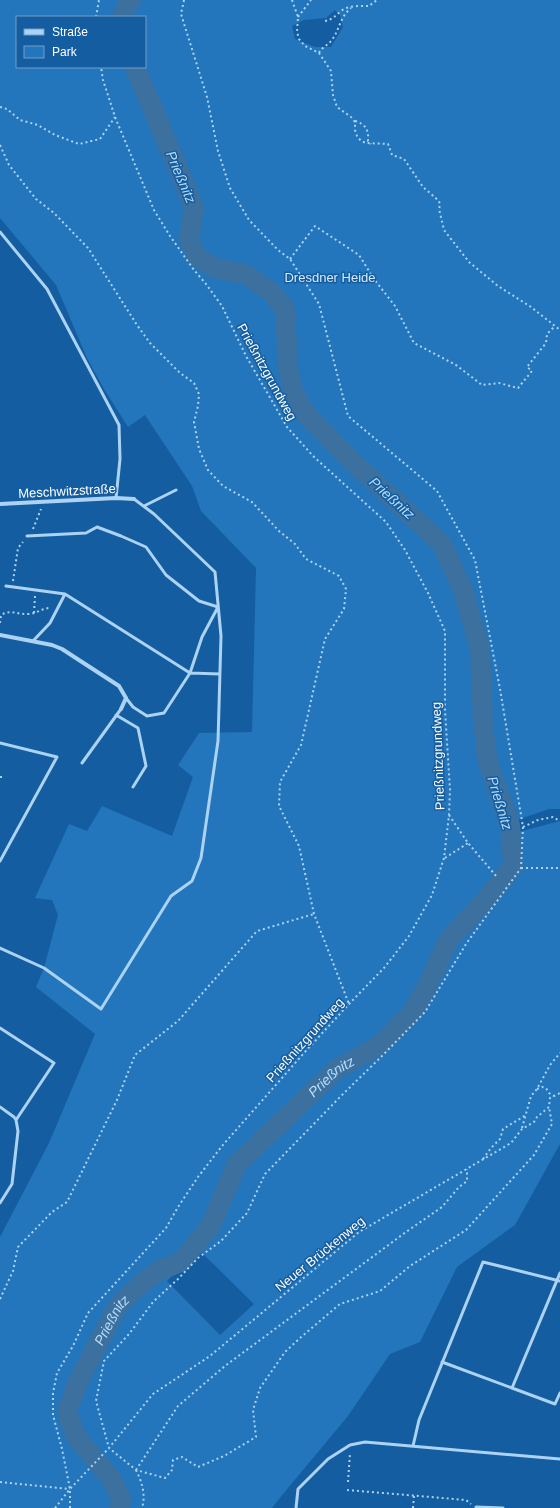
<svg xmlns="http://www.w3.org/2000/svg" width="560" height="1508" viewBox="0 0 560 1508" font-family="Helvetica,sans-serif">
<style>
.green{fill:#2376bc;fill-rule:evenodd}
.lines{fill:none;stroke-linecap:round;stroke-linejoin:round}
.river{stroke:#3c709f;stroke-width:20}
.path{stroke:#acd3f4;stroke-width:2;stroke-dasharray:2 3;stroke-linecap:butt}
.lane{stroke:#acd3f4;stroke-width:3}
.street{stroke:#acd3f4;stroke-width:4}
.labels{text-anchor:middle;dominant-baseline:central;stroke-width:3;stroke-linejoin:round;paint-order:stroke}
.park-label{font-size:13px;fill:#d5ebfd;stroke:#145da0}
.street-label{font-size:13px;fill:#fff;stroke:#145da0}
.water-label{font-size:14px;font-style:italic;fill:#b9ddfa;stroke:#145da0}
</style>
<rect width="100%" height="100%" fill="#145da0"/>
<path class="green" d="M0,0H560V809H549L517,820L518,832L560,821V1144L515,1225L457,1267L420,1342L390,1354L348,1416L283,1494L272,1508H0V1237L49,1143L95,1034L36,987L44,968L58,915L52,900L35,898L69,824L87,831L102,806L172,836L193,777L178,765L199,733L252,732L256,568L201,511L192,486L145,415L128,427L104,389L87,358L56,285L0,218ZM335,10L340,15L343,27L331,47H315L295,39L292,26L304,20L326,18ZM17,17H145V67H17ZM199,1250L254,1304L220,1335L167,1281Z"/>
<g class="lines">
<g class="river">
<path d="M123,17L124,11L131,0"/>
<path id="s1" d="M120,1508L121,1499L112,1480L75,1435L67,1412L78,1382L118,1306L141,1284L159,1271L182,1261L210,1227L237,1164L337,1069L380,1045L411,1014L426,989L449,939L485,901L513,866L510,825L488,763L483,724L480,649L463,590L442,544L352,461L306,414L293,391L288,368L285,309L272,293L247,275L215,268L197,257L189,240L194,209L188,192L135,67"/>
</g>
<path class="path" d="M184,0L181,14L207,97L218,151L230,188L249,220L278,250L290,259L319,304L348,416L437,491L475,560L500,689L523,827L521,868L466,944L425,1012L381,1057L342,1095L265,1174L247,1213L221,1241L198,1258L178,1279L153,1302L129,1334L104,1361L96,1401L109,1448L136,1470L165,1478L172,1470L173,1460L182,1457L198,1467L224,1456L256,1437L253,1410L260,1388L285,1352L300,1338L340,1304L380,1291L410,1266L466,1230L534,1155L552,1124L549,1107
M292,0L298,17L297,32L299,39L305,46L319,53L331,71L333,95L337,107L351,117L355,122V130L357,136L361,141L366,143L388,144L392,155L404,159L423,187L439,201L440,205L439,209L444,230L469,262L498,286L531,307L560,330
M96,17L99,0
M298,17L311,0
M325,21C332,20 336,15 341,11C349,5 360,6 369,6L377,0
M319,53C322,47 327,46 331,41C340,30 339,18 351,8
M0,107L7,109L20,120L38,125L55,135L79,144L100,139L115,117
M355,121C365,124 369,129 368,141L371,144
M0,145L9,165L36,199L54,213L88,248L137,325L150,343L180,373L194,383L199,394L198,406L194,422L199,449L208,470L223,486L252,502L279,531L295,544L306,559L339,576L346,589L344,609L325,639L301,745L280,782L279,806L299,846L314,914L349,1004
M290,259L315,226L359,255L374,279L395,306L414,343L456,365L482,385L499,383L518,388L532,371L527,367L546,343L547,334L555,326
M33,529L41,509
M13,581L18,548L23,542
M34,613L35,596
M0,623L1,615C11,609 18,615 29,614C36,614 42,608 50,608
M0,777H3
M449,815L468,843L497,877
M523,827L538,820L553,817L560,821
M445,858L468,843
M521,868H560
M537,1089L542,1087L546,1088L549,1093L554,1096
M522,1128L531,1096L537,1089L550,1065L560,1053
M483,1159L491,1148L500,1139L503,1129L526,1115
M0,1299L13,1271L18,1247L52,1212L67,1202L117,1100L135,1055L178,1021L257,931L314,914
M136,1470L178,1406L225,1366L406,1232L442,1207L459,1187L467,1181V1169
M136,1470C142,1482 146,1495 142,1508
M0,1482L70,1489
M348,1482L350,1453
M347,1490L466,1500L471,1504
M55,1508L70,1489L109,1448L153,1394L210,1356L359,1232L511,1143L522,1129L534,1122L537,1117L549,1107L550,1098L560,1093
M70,1508V1489L62,1449L53,1415V1393L57,1373L73,1346L88,1313L166,1228L178,1207L198,1177L222,1146L304,1053L349,1004L384,968L409,936L432,895L444,858L449,815L450,790L445,710V631L428,593L405,550L386,522L313,456L287,427L246,356L222,306L206,284L194,270L170,236L154,210L115,117L103,80L101,67
M413,1508L414,1496"/>
<path class="lane" d="M0,232L47,289L119,425L120,459L116,498
M144,506L176,490
M27,536L86,533L97,527L121,536L146,547L166,575L199,601L218,607L202,637L190,673L220,674
M6,586L65,594L190,673L164,713L147,716L133,707L126,698
M33,641L50,623L65,594
M116,715L138,728L146,766L133,787
M0,743L57,757L0,861
M82,763L121,709
M0,948L44,968L101,1009L171,896L192,881L201,858L218,741L221,636L215,572L154,514L134,499
M0,1028L54,1063L16,1120
M0,1107L14,1117L16,1120L18,1131L12,1184L0,1203
M442,1362L512,1388L560,1273
M512,1388L555,1404L560,1393
M413,1446L419,1420L483,1262L560,1281
M296,1508L298,1489L328,1459L350,1445L365,1442L560,1459
M476,1508V1507L503,1508"/>
<path class="street" d="M0,504L116,498L134,499
M0,635L52,645L62,649L119,686L126,698L121,709"/>
</g>
<g class="labels">
<g class="park-label">
<text x="330" y="277">Dresdner Heide</text>
</g>
<g class="street-label">
<text transform="translate(267 372) rotate(61)">Prießnitzgrundweg</text>
<text transform="translate(67 491) rotate(-3)">Meschwitzstraße</text>
<text transform="translate(438 756) rotate(-92)">Prießnitzgrundweg</text>
<text transform="translate(305 1040) rotate(-48)">Prießnitzgrundweg</text>
<text transform="translate(320 1254) rotate(-39)">Neuer Brückenweg</text>
</g>
<g class="water-label">
<text transform="translate(181 177) rotate(67)">Prießnitz</text>
<text transform="translate(392 498) rotate(42)">Prießnitz</text>
<text transform="translate(500 803) rotate(73)">Prießnitz</text>
<text stroke="none"><textPath href="#s1" startOffset="551">Prießnitz</textPath></text>
<text stroke="none"><textPath href="#s1" startOffset="215">Prießnitz</textPath></text>
</g>
</g>
<rect x="16" y="16" width="130" height="52" fill="#145da0" stroke="#729ec6"/>
<rect x="24" y="29" width="20" height="6" fill="#acd3f4" stroke="#729ec6"/>
<text x="52" y="36" font-size="12" fill="#ffffff">Straße</text>
<rect x="24" y="46" width="20" height="12" fill="#2376bc" stroke="#729ec6"/>
<text x="52" y="56" font-size="12" fill="#ffffff">Park</text>
</svg>
